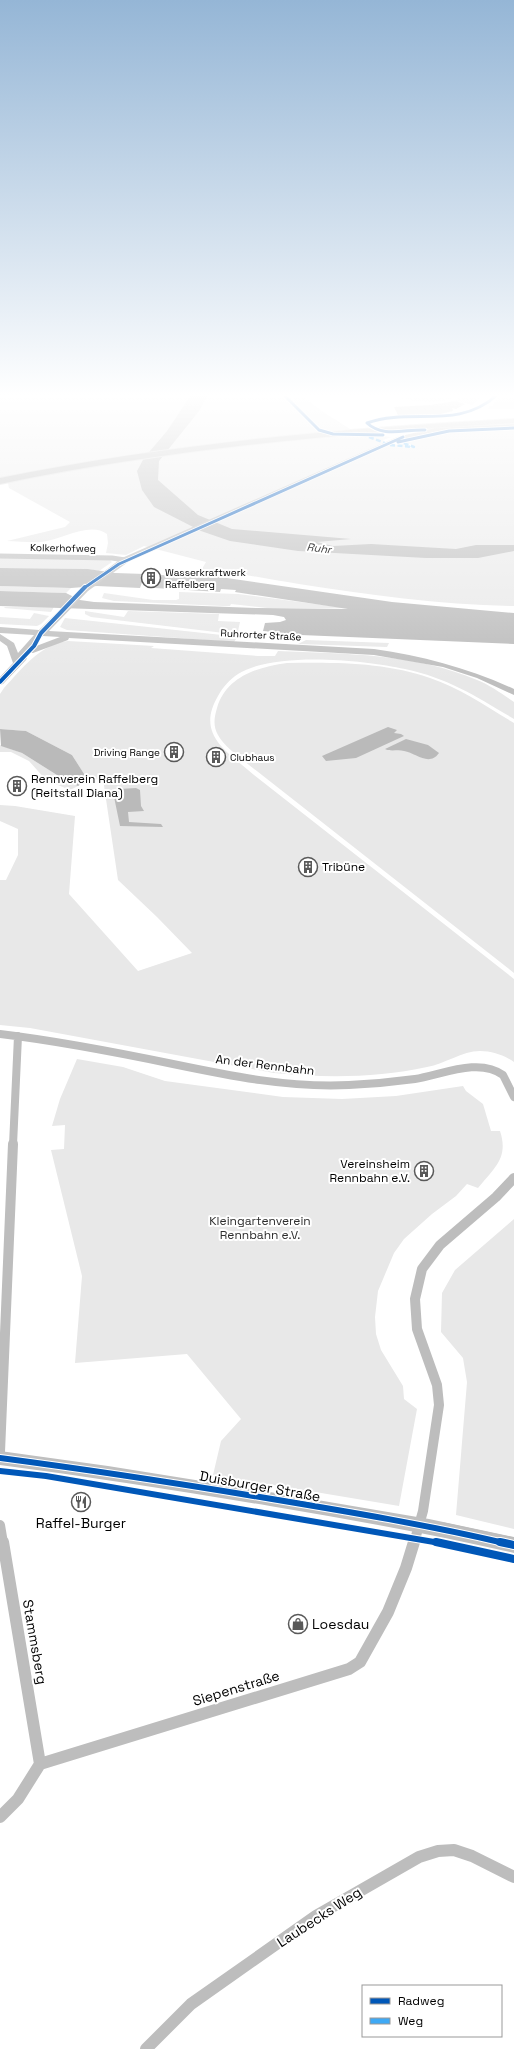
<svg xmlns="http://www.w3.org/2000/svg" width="514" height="2049" viewBox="0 0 514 2049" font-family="'Space Grotesk',sans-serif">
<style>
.green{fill:#e8e8e8}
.water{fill:#bababa}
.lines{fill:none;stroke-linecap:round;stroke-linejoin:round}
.highway-casing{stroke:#dbdbdb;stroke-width:2}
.street-far3{stroke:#bdbdbd;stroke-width:5}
.street-far2{stroke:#bdbdbd;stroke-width:8}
.street-far1{stroke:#bdbdbd;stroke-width:10}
.street{stroke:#bdbdbd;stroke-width:12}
.secondary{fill:#bfbfbf;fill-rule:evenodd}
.highway{fill:#bdbdbd;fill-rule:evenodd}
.tram-far1{stroke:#bdbdbd;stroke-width:1}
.tram{stroke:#bdbdbd;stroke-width:1.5}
.quiet{stroke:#3fa9f5;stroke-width:2.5;stroke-dasharray:5 2.5;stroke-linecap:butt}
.cycleway-far3-casing{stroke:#fff;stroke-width:4.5}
.cycleway-far2-casing{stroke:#fff;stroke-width:6}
.cycleway-far1-casing{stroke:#fff;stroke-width:8}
.cycleway-casing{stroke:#fff;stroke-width:10}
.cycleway-far3{stroke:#0057b8;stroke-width:3}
.cycleway-far2{stroke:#0057b8;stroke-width:4}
.cycleway-far1{stroke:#0057b8;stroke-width:6}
.cycleway{stroke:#0057b8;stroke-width:8}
.labels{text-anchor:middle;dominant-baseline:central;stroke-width:4;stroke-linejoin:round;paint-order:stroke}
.far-street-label{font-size:10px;fill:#000;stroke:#fff}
.far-poi-label{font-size:10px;fill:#000;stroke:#fff;text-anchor:start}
.far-water-label{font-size:11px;font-style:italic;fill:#3e3e3e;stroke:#fff}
.poi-label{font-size:12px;fill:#000;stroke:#fff;text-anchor:start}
.street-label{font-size:12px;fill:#000;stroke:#fff}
.park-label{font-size:12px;fill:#2d2d2d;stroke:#fff}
.near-street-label{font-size:14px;fill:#000;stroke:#fff}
.near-poi-label{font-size:14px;fill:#000;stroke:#fff}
</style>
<rect width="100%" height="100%" fill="#fff"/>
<path class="green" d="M0,395H302L320,410L358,434L391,437L383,440L385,442L383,443L397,445L401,443L412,447H395L414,448L416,447L403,441L451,432L514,429V606C441,605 370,595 299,584C266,579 235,572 202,569L206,562L144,546L126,555L106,553L108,543L107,534C90,521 61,540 41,542C30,543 18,541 7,541L65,527L70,522L9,488L8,483L0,478Z
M392,395H461C441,405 412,403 392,395Z
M465,395H484L472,405L455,400Z
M501,395H514V409H488L489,406H492Z
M0,558L109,559L112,562L99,571L88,569L0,568Z
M0,586L71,588L66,593L0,591Z
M179,592L238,594L346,608H267L231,604L230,606H223L114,601L102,598L104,593L153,600H176L179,599Z
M5,607H54L51,612L4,608Z
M85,611L124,617L128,611L219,614L218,621L240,622L238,631L224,633L91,617L85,614Z
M34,613L49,616L41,624L37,626L0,624V617L30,619Z
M65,618L231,636L236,639L234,642L67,630L60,627Z
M306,640L389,643L387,647L298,644Z
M68,641L154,646L151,648L258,656H275L278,651C345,654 414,653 477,680C490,685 502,694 514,702V719C477,697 448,678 405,669C364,660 275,651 238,674C229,680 223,687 218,696C195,735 228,752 254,775L514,979V1062C504,1055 492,1051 480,1051C462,1051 445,1064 427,1067C377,1078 325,1078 274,1073L30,1028L0,1025V880H6L18,855V829L0,821V805L15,806L75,816L69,894L138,971L192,953L157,917L118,880L103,779L88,780L72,755L26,731L0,729V694L4,688C22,669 40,644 68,641Z
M287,663C333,662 386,662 430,678C460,688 487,707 514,723V973L244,761C235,753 224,746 218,735C213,726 214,718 217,708C226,677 257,667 287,663Z
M0,745L22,753L68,782L78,786L70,790L46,780L29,761L11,752H0Z
M77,1059L123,1067L165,1081L283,1097L342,1099L396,1096L463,1086L466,1091L483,1104L491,1131H500C509,1158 494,1168 478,1188L467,1184L456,1196L432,1214L404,1239L394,1253L378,1291L375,1317L376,1334L381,1350L403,1386L404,1399L417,1409L399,1506L213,1475L221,1441L241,1419L187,1354L75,1363L82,1276L51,1150L64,1149L65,1125L52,1126L60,1099Z
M514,1219V1529L456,1515L467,1382L463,1358L441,1332L442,1293L455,1270Z"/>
<path class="water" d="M191,395H208L199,411L159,461L158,480L198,515L232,529L351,539L317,542L333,546L371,544L456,549L476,545H514V551L478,558H426L298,551L230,541L201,531L154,507L142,490L137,471L144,458L167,431Z
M456,401L465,404L456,409L452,408L453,411L436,415L399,417L394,407L430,405Z
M0,568L88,569L115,573L145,574L140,588L97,586L71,588L0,586Z
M159,575L220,577L392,602L514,613V644L301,635L263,631L265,623L280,622L286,620L284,617L273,615L0,606V591L66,593L80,600L94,602L257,608L348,609L235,592L236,590L221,589L220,592L155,588Z
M388,727L397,730L394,733L401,734L404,736L356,758L326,761L322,756Z
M0,729L26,731L72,755L88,780L78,786L68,782L22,753L1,746Z
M406,739L428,745L439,753C429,767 416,753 404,751C398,749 391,752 385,749Z
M119,789L136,788L140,790L141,806L144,811L128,812L129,822L161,824L163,827L120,826L113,792Z"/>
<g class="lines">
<g class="highway-casing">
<path id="highway" d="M514,419V423C340,433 171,449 0,484V478C171,444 340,428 514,419Z"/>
</g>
<path class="street-far3" d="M0,556L112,558L125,560"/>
<path class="street-far2" d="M0,1034C58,1041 115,1052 173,1064C231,1076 289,1088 349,1085C371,1084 393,1082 415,1079C441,1075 479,1057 503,1075L514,1097
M13,1145L18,1036"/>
<path class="street-far1" d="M0,1452L13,1144
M0,1525L3,1543
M414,1543L423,1511L439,1405L437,1385L417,1329L415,1299L422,1269L440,1245L496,1197L514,1178"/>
<path class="street" d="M3,1542L40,1764
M0,1817L18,1799L40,1764L349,1669L360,1662L388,1612L406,1568L414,1542
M146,2049L191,2004L316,1916L419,1857L438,1851L454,1850L472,1856L514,1877"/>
<path class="secondary" d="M514,424V428L435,432L401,440L128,562L88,591L49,631L374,649C423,656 468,668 514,689V695L477,678L443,667L374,655L69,638L68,640L33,653H27L25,656L27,658L26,660L3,684L0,685V677L13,663L7,646L0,641V634L14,643L18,653L34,635L0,633V627L39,630L83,587L122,558L397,437L435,428ZM43,636L60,637L31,648Z
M0,1451L108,1466L288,1495L429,1519L514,1537V1553C433,1534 352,1520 270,1506C180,1491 90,1477 0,1465Z"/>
<use href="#highway" class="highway"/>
<path class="tram-far1" d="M0,1456L243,1494L412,1524L508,1543
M444,1523L514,1538"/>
<path class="tram" d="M504,1542L514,1544"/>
<path class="quiet" d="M369,437L390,445L414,447L401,442"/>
<g class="cycleway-far3-casing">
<path id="cycleway-far3" d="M284,395L319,430L333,434L383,435
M425,430C405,429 383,438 367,423C411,407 457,431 497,395
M398,442L449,431L514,428
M84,588L119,564L403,437"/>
</g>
<g class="cycleway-far2-casing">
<path id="cycleway-far2" d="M0,682L34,646L41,633L85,587"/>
</g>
<g class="cycleway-far1-casing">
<path id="cycleway-far1" d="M0,1458C91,1470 182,1484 272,1499C350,1512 428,1525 504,1543
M0,1471L46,1476L440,1543"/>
</g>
<g class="cycleway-casing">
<path id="cycleway" d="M436,1542L514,1559
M500,1542L514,1545"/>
</g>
<use href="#cycleway-far3" class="cycleway-far3"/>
<use href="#cycleway-far2" class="cycleway-far2"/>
<use href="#cycleway-far1" class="cycleway-far1"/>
<use href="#cycleway" class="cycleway"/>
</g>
<linearGradient id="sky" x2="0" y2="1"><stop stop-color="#95b6d6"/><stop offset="0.58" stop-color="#fff"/><stop offset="1" stop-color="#fff" stop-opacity="0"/></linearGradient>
<rect width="514" height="682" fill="url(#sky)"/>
<defs>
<g id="building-ring" transform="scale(1)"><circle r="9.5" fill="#fff" stroke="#595959" stroke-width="1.5"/><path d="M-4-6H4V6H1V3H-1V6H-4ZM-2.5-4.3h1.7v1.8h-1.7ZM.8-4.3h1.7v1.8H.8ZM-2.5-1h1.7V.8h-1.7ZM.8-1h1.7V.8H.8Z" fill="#595959"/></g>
<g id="restaurant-ring" transform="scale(1)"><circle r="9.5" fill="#fff" stroke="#595959" stroke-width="1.5"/><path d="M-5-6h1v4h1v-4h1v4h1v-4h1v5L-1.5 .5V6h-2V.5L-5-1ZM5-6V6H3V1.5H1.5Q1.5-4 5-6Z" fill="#595959"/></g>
<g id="shop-ring" transform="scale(1)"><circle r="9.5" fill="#fff" stroke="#595959" stroke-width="1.5"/><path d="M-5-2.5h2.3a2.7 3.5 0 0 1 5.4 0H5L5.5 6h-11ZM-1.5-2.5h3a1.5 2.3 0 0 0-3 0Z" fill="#595959"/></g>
</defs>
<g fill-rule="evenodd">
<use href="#building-ring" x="151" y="578"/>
<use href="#building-ring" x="174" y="752"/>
<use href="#building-ring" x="216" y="757"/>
<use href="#building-ring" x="17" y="786"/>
<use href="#building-ring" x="308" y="867"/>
<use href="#building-ring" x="424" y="1171"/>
<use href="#restaurant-ring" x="81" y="1502"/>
<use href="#shop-ring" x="298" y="1624"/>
</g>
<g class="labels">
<g class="far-street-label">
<text transform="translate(63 548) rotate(1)">Kolkerhofweg</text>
<text transform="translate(261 635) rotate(3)">Ruhrorter Straße</text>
</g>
<g class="far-poi-label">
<text x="165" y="572">Wasserkraftwerk<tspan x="165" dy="12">Raffelberg</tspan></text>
<text x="160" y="752" text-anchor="end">Driving Range</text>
<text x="230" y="757">Clubhaus</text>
</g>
<g class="far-water-label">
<text transform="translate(319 548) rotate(7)">Ruhr</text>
</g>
<g class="poi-label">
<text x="31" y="779">Rennverein Raffelberg<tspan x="31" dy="14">(Reitstall Diana)</tspan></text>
<text x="322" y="867">Tribüne</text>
<text x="410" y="1164" text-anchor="end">Vereinsheim<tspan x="410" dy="14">Rennbahn e.V.</tspan></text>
</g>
<g class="street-label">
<text transform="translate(265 1065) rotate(7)">An der Rennbahn</text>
</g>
<g class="park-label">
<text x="260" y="1221">Kleingartenverein<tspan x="260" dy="14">Rennbahn e.V.</tspan></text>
</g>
<g class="near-street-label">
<text transform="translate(260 1486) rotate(10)">Duisburger Straße</text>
<text transform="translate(35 1642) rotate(80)">Stammsberg</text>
<text transform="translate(236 1688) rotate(-17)">Siepenstraße</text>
<text transform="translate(319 1917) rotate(-33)">Laubecks Weg</text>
</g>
<g class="near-poi-label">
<text x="81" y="1523">Raffel-Burger</text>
<text x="312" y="1624" text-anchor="start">Loesdau</text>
</g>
</g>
<rect x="362" y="1985" width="140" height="52" fill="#ffffff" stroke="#999999"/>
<rect x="370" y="1998" width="20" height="6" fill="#0057b8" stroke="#999999"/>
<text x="398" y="2005" font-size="12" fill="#000000">Radweg</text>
<rect x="370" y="2018" width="20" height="6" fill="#3fa9f5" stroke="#999999"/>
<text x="398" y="2025" font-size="12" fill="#000000">Weg</text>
</svg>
